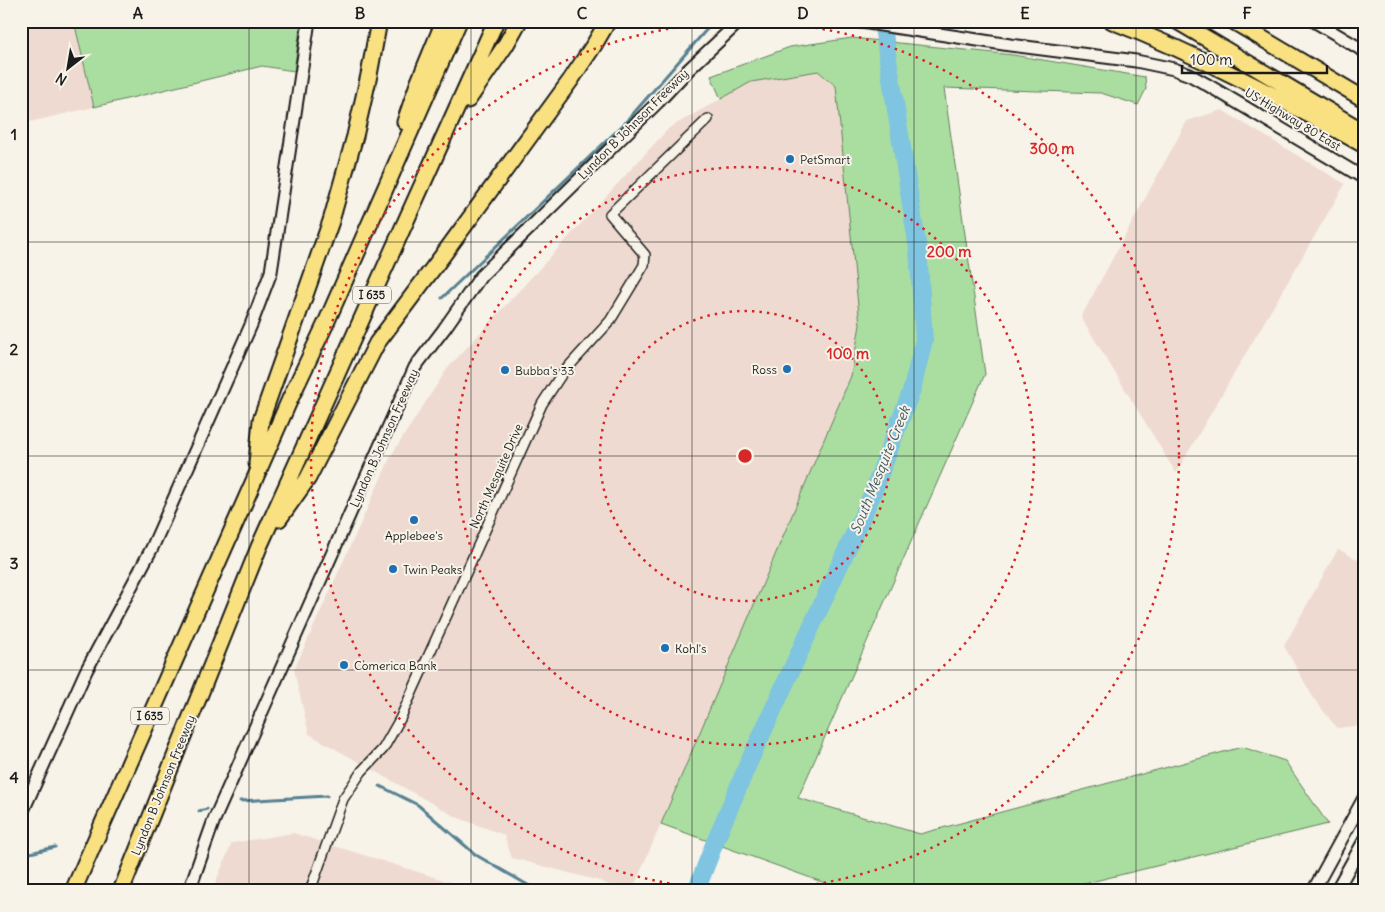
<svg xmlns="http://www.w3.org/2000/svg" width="1385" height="912" viewBox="0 0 1385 912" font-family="Delius,sans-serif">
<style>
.built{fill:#efdad1}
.green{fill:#aadea0;stroke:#637d5e}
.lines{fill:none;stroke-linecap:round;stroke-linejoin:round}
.stream{stroke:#578192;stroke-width:3}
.river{stroke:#7fc4e0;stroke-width:18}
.street-casing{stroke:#1c1c1c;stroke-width:12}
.secondary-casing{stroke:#1c1c1c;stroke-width:15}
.highway-casing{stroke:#1c1c1c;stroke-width:19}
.street{stroke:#f7f3e8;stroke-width:9}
.secondary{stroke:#f7f3e8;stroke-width:11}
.highway{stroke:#f9e181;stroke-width:15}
.grid{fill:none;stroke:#1c1c1c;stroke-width:1;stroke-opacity:0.55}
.ring{fill:none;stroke:#d62828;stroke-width:2.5;stroke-dasharray:2.5 5}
.poi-dot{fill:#1f6fb2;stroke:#f7f3e8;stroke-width:2}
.labels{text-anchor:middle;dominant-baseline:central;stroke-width:4;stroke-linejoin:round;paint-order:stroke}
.shield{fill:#f7f3e8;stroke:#5e5c59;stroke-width:1}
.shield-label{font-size:11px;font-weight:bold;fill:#1c1c1c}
.street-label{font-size:12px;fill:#1c1c1c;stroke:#f7f3e8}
.poi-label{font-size:12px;fill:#1c1c1c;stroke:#f7f3e8;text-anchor:start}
.water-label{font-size:14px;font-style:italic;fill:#3f5761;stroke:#f7f3e8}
.centre{fill:#d62828;stroke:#f7f3e8;stroke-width:2.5}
.ring-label{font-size:15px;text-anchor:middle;font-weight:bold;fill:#d62828;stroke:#f7f3e8;stroke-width:4;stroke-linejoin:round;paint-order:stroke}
.neatline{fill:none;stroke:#1c1c1c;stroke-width:2}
.grid-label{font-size:16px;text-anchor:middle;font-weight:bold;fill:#1c1c1c}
</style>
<rect width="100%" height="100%" fill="#f7f3e8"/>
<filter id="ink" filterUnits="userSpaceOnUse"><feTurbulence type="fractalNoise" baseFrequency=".02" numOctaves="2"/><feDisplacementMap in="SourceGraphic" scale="10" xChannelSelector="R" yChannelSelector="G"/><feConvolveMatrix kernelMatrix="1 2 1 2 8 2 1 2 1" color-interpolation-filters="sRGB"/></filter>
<g filter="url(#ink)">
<path class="built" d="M21,21H74L94,107L21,124Z
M818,71L836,86L860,325L851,376L735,653L632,891H622L600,881L512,858L504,835L456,817L309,734L294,670L392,454L447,369L669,128L751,82Z
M1222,110L1345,184L1176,473L1081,317L1187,121Z
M1338,549L1364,563V725L1337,728L1314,699L1284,646Z
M293,833L479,891H212L232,843Z"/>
<path class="green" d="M74,21H301L294,71L262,66L94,107Z
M852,38L1013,55L1145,77L1146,89L1138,105L1101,93L944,88L985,374L798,798L920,834L1242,747L1285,761L1328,824L1054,891H847L661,824L851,376L860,325L836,86L818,71L751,82L721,99L711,76L790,47Z"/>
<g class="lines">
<path class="stream" d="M442,298L625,123L714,21
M380,786L418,805L476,855L538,891
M240,801L327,796
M199,811L207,809
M22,855L55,847"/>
<path class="river" d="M696,891L715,842L749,762L872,495L912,389L924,340L918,249L882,21"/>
<g class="street-casing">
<path id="street" d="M310,891L343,799L362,771L383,749L400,719L542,404L561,375L610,321L644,265L645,255L610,214L708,119"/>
</g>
<g class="secondary-casing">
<path id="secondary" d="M855,21L1010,45L1136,61L1174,69L1190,75L1206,84L1364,178
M1314,21L1364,51
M21,815L86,671L152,548L251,325L271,272L309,21
M189,891L214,820L415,367L444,329L481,276L658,102L688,70L740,21
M1313,891L1364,798
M1336,891L1364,841"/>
</g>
<g class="highway-casing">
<path id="highway" d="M1112,21C1199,55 1282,99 1364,145
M1177,21L1364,132
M1233,21L1364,99
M468,100L505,46L519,21
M405,122L418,84L444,21
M257,464L261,420L331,221L355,136L369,75L379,21
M279,519L308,478L377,343L443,255L570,81L594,45L608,21
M73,891L290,399L326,323L459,21
M121,891L259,547L496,21"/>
</g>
<use href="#street" class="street"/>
<use href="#secondary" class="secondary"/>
<use href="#highway" class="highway"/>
</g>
</g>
<path class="grid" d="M249,21V891M471,21V891M692,21V891M914,21V891M1136,21V891M21,242H1364M21,456H1364M21,670H1364"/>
<g class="ring">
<circle cx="745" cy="456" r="145"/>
<circle cx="745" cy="456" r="289"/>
<circle cx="745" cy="456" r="434"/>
</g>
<g class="poi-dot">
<circle cx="790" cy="159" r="5"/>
<circle cx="787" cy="369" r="5"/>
<circle cx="505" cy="370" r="5"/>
<circle cx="414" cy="520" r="5"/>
<circle cx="393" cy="569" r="5"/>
<circle cx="665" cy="648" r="5"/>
<circle cx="344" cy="665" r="5"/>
</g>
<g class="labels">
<g class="shield">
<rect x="353" y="286.5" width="38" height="17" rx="4"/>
<rect x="131" y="707.5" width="38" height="17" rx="4"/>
</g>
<g class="shield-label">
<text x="372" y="295">I 635</text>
<text x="150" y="716">I 635</text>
</g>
<g class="street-label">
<text transform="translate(1293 119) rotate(31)">US Highway 80 East</text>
<text transform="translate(633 124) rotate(-45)">Lyndon B Johnson Freeway</text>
<text transform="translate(384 438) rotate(-66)">Lyndon B Johnson Freeway</text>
<text transform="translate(496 476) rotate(-66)">North Mesquite Drive</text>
<text transform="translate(163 785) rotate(-68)">Lyndon B Johnson Freeway</text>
</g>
<g class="poi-label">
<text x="800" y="159">PetSmart</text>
<text x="777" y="369" text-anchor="end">Ross</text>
<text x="515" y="370">Bubba's 33</text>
<text x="414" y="535" text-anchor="middle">Applebee's</text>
<text x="403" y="569">Twin Peaks</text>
<text x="675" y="648">Kohl's</text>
<text x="354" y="665">Comerica Bank</text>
</g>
<g class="water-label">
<text transform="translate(880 470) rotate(-68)">South Mesquite Creek</text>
</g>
</g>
<circle cx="745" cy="456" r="8" class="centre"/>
<g class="ring-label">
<text x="1052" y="154">300 m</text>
<text x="949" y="257">200 m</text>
<text x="848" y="359">100 m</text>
</g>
<rect width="1385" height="912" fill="none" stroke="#f7f3e8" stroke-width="55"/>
<g transform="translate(68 68) rotate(211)" stroke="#f7f3e8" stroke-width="4" paint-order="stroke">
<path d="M0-4L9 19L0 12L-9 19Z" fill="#1c1c1c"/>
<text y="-8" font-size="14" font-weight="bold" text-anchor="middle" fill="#1c1c1c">N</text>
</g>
<path d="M1182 65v8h145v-8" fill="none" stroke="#1c1c1c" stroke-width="2.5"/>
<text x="1190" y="65" font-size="15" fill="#1c1c1c" stroke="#f7f3e8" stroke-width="4" paint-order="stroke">100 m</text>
<rect x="28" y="28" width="1330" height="856" class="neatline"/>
<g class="grid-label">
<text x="138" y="19">A</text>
<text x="360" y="19">B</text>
<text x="582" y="19">C</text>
<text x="803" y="19">D</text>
<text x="1025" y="19">E</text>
<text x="1247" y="19">F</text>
<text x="14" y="140">1</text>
<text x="14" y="355">2</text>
<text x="14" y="569">3</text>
<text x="14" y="783">4</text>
</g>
</svg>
